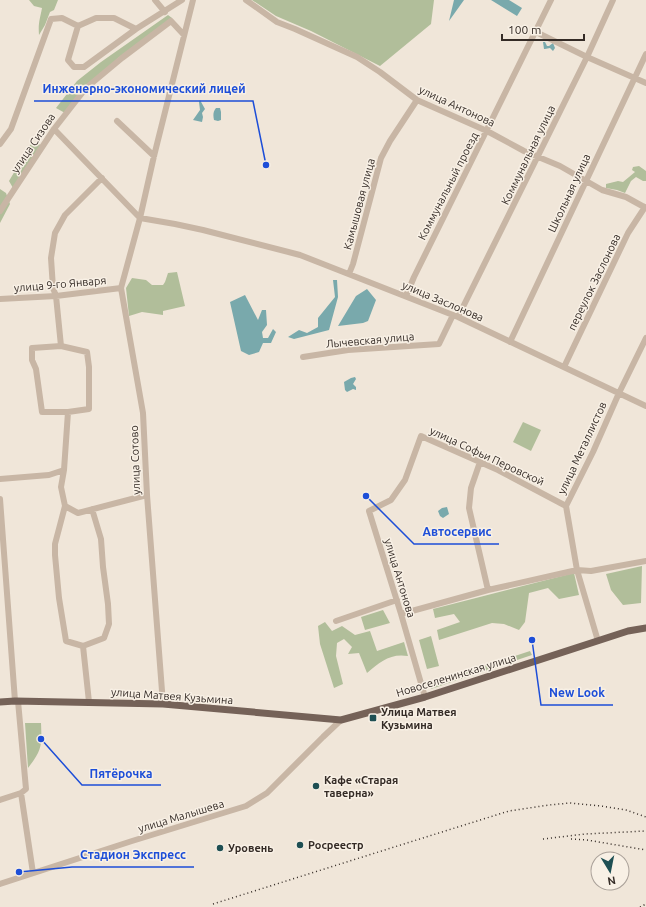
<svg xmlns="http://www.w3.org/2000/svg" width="646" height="907" viewBox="0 0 646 907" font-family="Ubuntu,sans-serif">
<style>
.green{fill:#b1be9a}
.water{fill:#79a9ac}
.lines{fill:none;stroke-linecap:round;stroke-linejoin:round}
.minor{stroke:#c8b6a5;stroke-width:6}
.major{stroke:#756258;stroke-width:7}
.rail{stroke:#342b26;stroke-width:1.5;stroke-dasharray:1 3;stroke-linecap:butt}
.poi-dot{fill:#1e4f53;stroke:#f8f0e5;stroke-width:1.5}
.labels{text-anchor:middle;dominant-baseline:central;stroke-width:3;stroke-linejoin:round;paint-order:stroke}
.street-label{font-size:11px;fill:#342b26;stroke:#f8f0e5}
.poi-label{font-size:11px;font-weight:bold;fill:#342b26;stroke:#f8f0e5;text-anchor:start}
.leader{fill:none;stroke:#1d4ed8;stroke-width:1.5}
.callout-dot{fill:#1d4ed8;stroke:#f8f0e5;stroke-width:1.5}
.callout-label{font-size:12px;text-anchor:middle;font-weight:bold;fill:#1d4ed8;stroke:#f8f0e5;stroke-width:3;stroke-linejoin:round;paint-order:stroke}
</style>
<rect width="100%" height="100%" fill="#f0e6d9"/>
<path class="green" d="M29,0H58L54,10L50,12L45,25L39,35C38,23 40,19 42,8L34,6Z
M252,0H434L431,24L380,66L311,31L276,16Z
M168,15L172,18L118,58L65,113L56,108L77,81L101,62Z
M32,142L41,145L13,188L9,181Z
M639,166L646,171V181H643L636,177L631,181L625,193L617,190L606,188V184L618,181L623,182L635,172L632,170L633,167Z
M0,189L6,193L10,204L0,223Z
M177,272L185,306L163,311V315L142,312L129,316L126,288L132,278L146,280L152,285H163L165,282L168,273Z
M523,422L541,430L531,451L513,442Z
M642,566L641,603L623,605L611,590L606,574Z
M574,573L579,595L559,599L548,588L529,593L525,622L519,630L504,624L492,623L439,640L437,630L460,622L454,614L435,618L433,609Z
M383,610L390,623L365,630L361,617Z
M325,622L332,631L342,626L355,635L370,631L377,651L404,642L408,656C390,653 380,662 367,673L359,653L348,654L352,647L344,639L337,643L336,656L343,684L334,688L320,644L318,626Z
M431,636L439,666L427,669L419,640Z
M530,651L532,655L431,689L429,684Z
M25,723H41C42,746 42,750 28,768Z"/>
<path class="water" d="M454,0H464L449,21Z
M491,0H509L522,8L517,16Z
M543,42H545L547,46H549L553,43L555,48L553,51L550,48L545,49H544Z
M200,100L205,109L202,113L203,117L202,122L193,120L200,110L199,102Z
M216,108H220L221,112V120L218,121L214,120C213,115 213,112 216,108Z
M333,280H337L338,297L329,330L294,339L288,337L299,330L307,333L318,327V318L335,297Z
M367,289L376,300L368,321L363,323L338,326L356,296Z
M245,295L258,320L262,310H266L267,325L262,332L263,338H268L273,329L276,332L271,343H263L259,352L249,355L241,351L230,302Z
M355,377L356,379L353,384L356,387V390L353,389L347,392L345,390L344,382L351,378Z
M447,507L449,514L443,518L440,516L438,511L442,508Z"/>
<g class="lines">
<path class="minor" d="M155,0L165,12
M246,0L277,22L295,29L357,57L380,72L417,100L487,131L524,151L560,166L602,190L626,197L646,208
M78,26L68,60L74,67H84L136,29L182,0
M536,32L587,57L646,83
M117,121L154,156
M54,129L140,218L175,224L203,230L300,255L458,317L646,406
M0,144L11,129L51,19L62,18L78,26L96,18H114L136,29
M0,211L54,129L86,88L122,58L171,21L184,35
M349,274L353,264L381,158L390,141L417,100
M406,296L414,277L551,0
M0,299L56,296L121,288
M458,317L587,57L613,0
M510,342L646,54
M61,346L87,352L89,367V409L68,412H42L36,369L32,360V348Z
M61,346L56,296L53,288L51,258L55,233L65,215L102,178
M303,357L348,350L439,344L453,315
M564,367L628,233L645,207
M480,462L471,488L469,508L488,590
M0,479L49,475L64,470
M0,499L15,701
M65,506L61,487L64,470L68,412
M401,614L488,590L577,570L591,571L646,561
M336,621L397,600
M598,641L577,570L566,506L593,452L619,393L646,338
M83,646L66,641L59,598L55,555V544L65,506L78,513L147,495
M425,697L401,614L369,511L391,500L405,480L421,436L498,470L566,506
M89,702L83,646L104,638L109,624L108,604L103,567L101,539L92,509
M163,704L147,495L143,413L121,288L140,218L154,156L193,0
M21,793L33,873
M0,800L21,793L26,789L18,701
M0,884L132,841L246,806L267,793L323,737L341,720"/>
<path class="major" d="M0,702L15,701L163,704L341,720L425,697L628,631L646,628"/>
<path class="rail" d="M543,839L585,834L646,831
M571,839L587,840L646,850
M213,904L461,826L509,811L549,805L570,803L601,806L626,810L646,817
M640,907L646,904"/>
</g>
<g class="poi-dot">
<rect x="369" y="714" width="8" height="8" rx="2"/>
<circle cx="316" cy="786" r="4"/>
<circle cx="300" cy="845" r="4"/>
<circle cx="220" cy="848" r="4"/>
</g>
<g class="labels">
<g class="street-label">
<text transform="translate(457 106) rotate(25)">улица Антонова</text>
<text transform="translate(33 143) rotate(-56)">улица Сизова</text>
<text transform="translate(528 155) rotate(-64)">Коммунальная улица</text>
<text transform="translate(448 186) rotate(-63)">Коммунальный проезд</text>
<text transform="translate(569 193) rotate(-65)">Школьная улица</text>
<text transform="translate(359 204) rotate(-75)">Камышовая улица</text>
<text transform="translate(594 282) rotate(-64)">переулок Заслонова</text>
<text transform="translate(60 284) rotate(-5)">улица 9-го Января</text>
<text transform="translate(443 301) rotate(23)">улица Заслонова</text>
<text transform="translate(370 340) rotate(-5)">Лычевская улица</text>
<text transform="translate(582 448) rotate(-65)">улица Металлистов</text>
<text transform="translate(487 456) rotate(25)">улица Софьи Перовской</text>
<text transform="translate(135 460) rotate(-92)">улица Сотово</text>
<text transform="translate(400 578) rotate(73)">улица Антонова</text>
<text transform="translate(456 675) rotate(-17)">Новоселенинская улица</text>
<text transform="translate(172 696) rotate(4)">улица Матвея Кузьмина</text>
<text transform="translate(181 816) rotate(-17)">улица Малышева</text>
</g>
<g class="poi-label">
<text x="381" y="712">Улица Матвея<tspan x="381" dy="13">Кузьмина</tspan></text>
<text x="324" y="780">Кафе «Старая<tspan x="324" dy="13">таверна»</tspan></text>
<text x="308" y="845">Росреестр</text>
<text x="228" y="848">Уровень</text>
</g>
</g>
<path class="leader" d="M266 165L253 101H34M366 496L414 544H499M532 640L541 705H613M41 739L82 785H161M19 872L72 867H194"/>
<g class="callout-dot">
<circle cx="266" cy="165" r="4"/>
<circle cx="366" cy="496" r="4"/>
<circle cx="532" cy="640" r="4"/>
<circle cx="41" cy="739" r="4"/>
<circle cx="19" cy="872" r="4"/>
</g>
<g class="callout-label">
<text x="144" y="93">Инженерно-экономический лицей</text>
<text x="457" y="536">Автосервис</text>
<text x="577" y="697">New Look</text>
<text x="121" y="778">Пятёрочка</text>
<text x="133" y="859">Стадион Экспресс</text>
</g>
<g transform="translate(610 871) rotate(170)"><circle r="19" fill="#f8f0e5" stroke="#aaa199"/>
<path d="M0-3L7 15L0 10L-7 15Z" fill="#1e4f53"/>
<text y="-6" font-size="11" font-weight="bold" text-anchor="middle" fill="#342b26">N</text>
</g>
<path d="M502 34v6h82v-6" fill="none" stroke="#342b26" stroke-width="2"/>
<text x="508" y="34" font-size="12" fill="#342b26" stroke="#f8f0e5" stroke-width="3" paint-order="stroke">100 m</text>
</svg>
